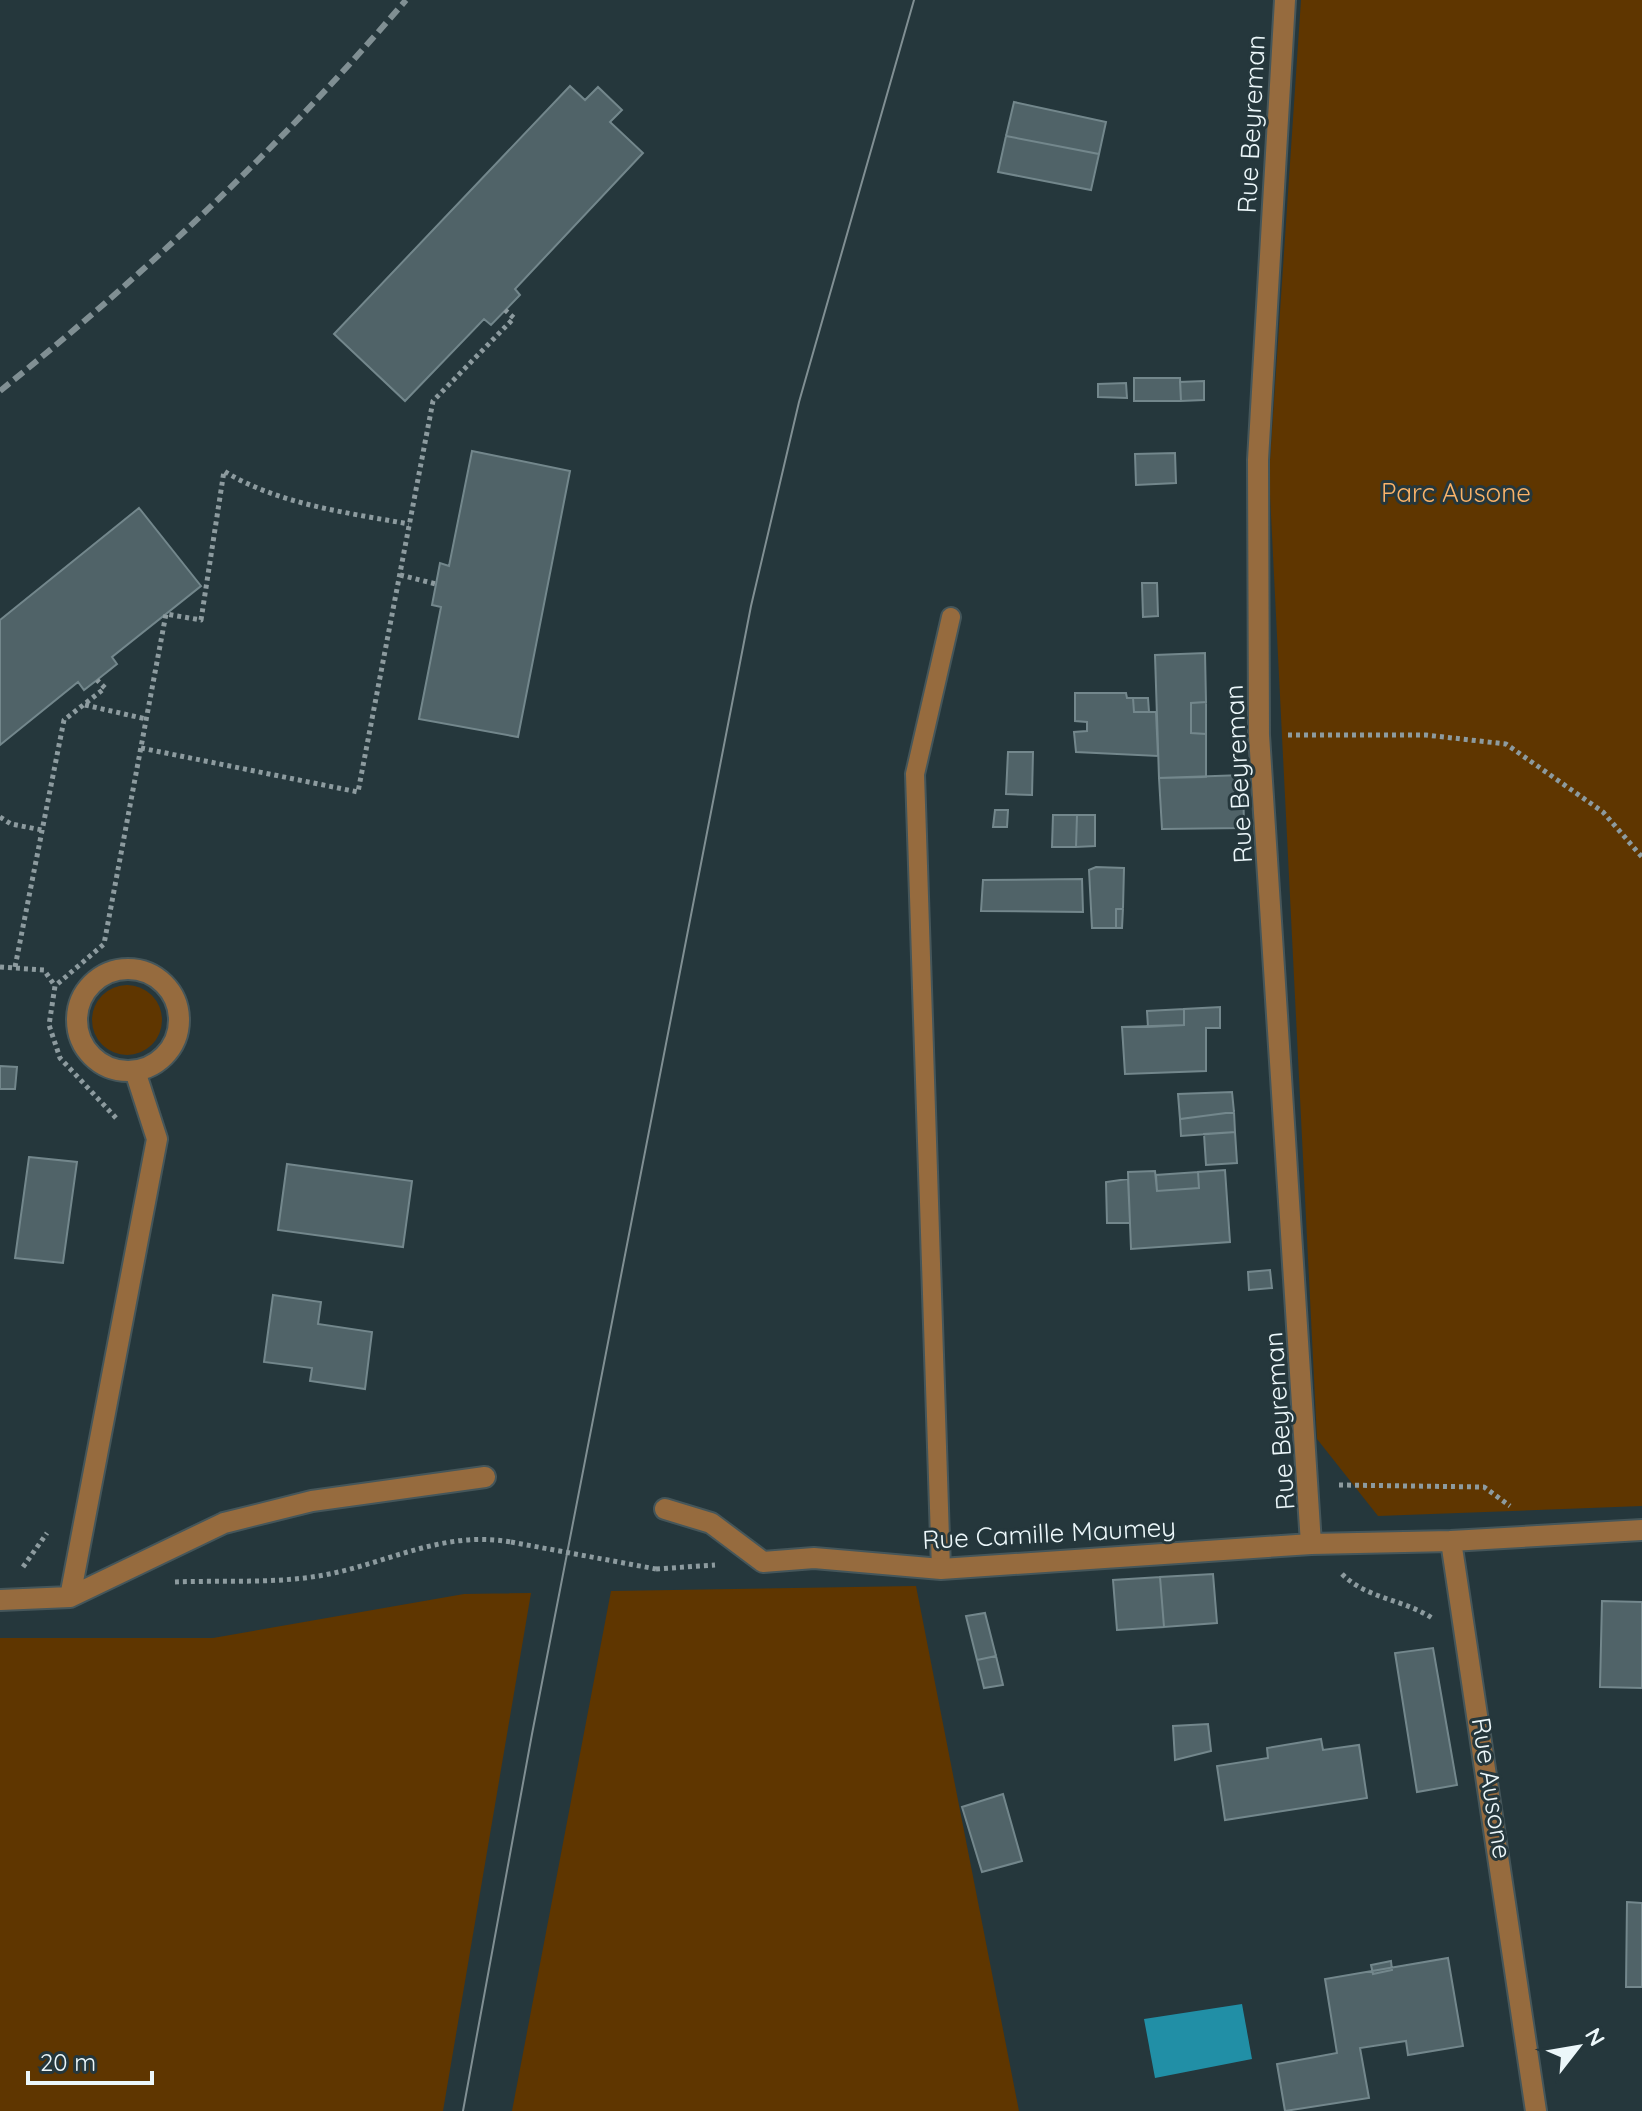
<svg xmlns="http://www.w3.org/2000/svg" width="1642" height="2111" viewBox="0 0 1642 2111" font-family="Quicksand,sans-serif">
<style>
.green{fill:#5f3600}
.water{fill:#218fa6}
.building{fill:#506368;stroke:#73878c;stroke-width:2}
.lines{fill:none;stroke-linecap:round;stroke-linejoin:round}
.lane-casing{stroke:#45565a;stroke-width:22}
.street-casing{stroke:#45565a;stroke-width:24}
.path{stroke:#8d9b9f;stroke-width:5;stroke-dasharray:4 4;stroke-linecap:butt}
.lane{stroke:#966b3e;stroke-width:18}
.street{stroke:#966b3e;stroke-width:20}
.tram{stroke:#808f93;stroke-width:2}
.rail{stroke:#808f93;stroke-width:6;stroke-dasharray:12 6;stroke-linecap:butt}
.path-bridge{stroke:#8d9b9f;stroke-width:5;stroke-dasharray:4 4;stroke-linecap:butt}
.labels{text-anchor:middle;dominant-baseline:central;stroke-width:6;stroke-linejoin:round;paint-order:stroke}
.street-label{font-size:26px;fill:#ecf7fa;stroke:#25373c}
.park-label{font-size:26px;fill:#fab369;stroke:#25373c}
</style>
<rect width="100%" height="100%" fill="#25373c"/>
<path class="green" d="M1301,0H1642V1506L1378,1516L1317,1439L1269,475Z
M92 1020a35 35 0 1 1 70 0a35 35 0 1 1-70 0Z
M916,1586L1019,2111H512L611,1591Z
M531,1593L443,2111H0V1638H213L464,1594Z"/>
<path class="water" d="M1242,2004L1252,2059L1155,2078L1144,2019Z"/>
<path class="building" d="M570,86L585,100L598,87L622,110L610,122L643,153L515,289L520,295L491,325L484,319L405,401L334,334Z
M1014,102L1106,122L1099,154L1006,136Z
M1006,136L1099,154L1091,190L998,172Z
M1134,378H1180L1181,401H1134Z
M1204,381V400L1181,401L1180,382Z
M1126,383L1127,398L1098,397V384Z
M472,451L570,471L518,737L419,719L441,607L432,605L440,563L449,566Z
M1175,453L1176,483L1136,485L1135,454Z
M139,508L201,586L112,657L117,664L97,680L84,690L78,682L0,745V620Z
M1142,583H1157L1158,616L1143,617Z
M1205,653L1206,702L1191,703V733L1206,734V777L1159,778L1155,655Z
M1075,693H1126L1127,698H1133L1134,712H1156L1158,756L1076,752L1074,732L1087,731V722L1075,721Z
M1133,698H1148L1149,712H1134Z
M1206,702V734L1191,733V703Z
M1008,752H1033L1032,795L1006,794Z
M1243,775L1244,828L1162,829L1159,778Z
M995,810H1008L1007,827H993Z
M1053,815H1077L1076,847H1052Z
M1077,815H1095V846L1076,847Z
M1096,867L1124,868L1123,908L1116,909V928H1092L1089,870Z
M1082,879L1083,912L981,911L983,880Z
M1123,908L1122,928H1116V909Z
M1220,1007V1028H1206V1071L1125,1074L1122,1027L1184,1025V1009Z
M1184,1009V1025L1148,1027L1147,1011Z
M0,1066L17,1067L15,1089H0Z
M1232,1092L1234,1112L1180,1119L1178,1094Z
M1234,1112L1235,1132L1181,1136L1180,1119Z
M1235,1132L1237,1163L1206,1165L1204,1134Z
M29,1157L77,1162L63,1263L15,1258Z
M287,1164L412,1181L403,1247L278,1230Z
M1225,1170L1230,1242L1131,1249L1128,1172L1155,1171L1157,1191L1199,1188L1198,1172Z
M1198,1172L1199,1188L1157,1191L1156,1175Z
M1128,1179L1130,1223H1107L1106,1182Z
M1270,1270L1272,1288L1249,1290L1248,1272Z
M273,1295L321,1302L318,1324L372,1332L365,1389L310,1381L312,1368L264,1362Z
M1213,1574L1217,1623L1164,1627L1160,1577Z
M1160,1577L1164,1627L1117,1630L1113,1580Z
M1602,1601L1642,1602V1688L1600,1687Z
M985,1613L996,1656L977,1660L966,1616Z
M1433,1648L1457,1785L1417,1792L1395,1653Z
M996,1656L1003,1685L984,1688L977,1660Z
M1208,1724L1211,1751L1175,1760L1173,1726Z
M1321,1739L1323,1750L1359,1745L1367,1798L1225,1820L1217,1766L1268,1758L1267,1748Z
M1003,1794L1022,1861L982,1872L962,1807Z
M1627,1902L1642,1903V1987H1626Z
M1448,1958L1463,2046L1408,2055L1406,2041L1360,2048L1369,2098L1285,2111L1277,2064L1337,2053L1325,1979Z
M1391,1961L1392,1970L1373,1974L1371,1965Z"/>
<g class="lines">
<g class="lane-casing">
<path id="lane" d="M941,1569L915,774L951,617"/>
</g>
<g class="street-casing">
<path id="street" d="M1285,0L1258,460L1259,735L1311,1544
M77 1020a51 51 0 1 1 102 0a51 51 0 1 1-102 0Z
M665,1509L711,1523L763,1562L814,1558L941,1569L1311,1544L1451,1541L1642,1530
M1451,1541L1536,2111
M70,1597L157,1139L135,1071
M0,1600L70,1597L224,1523L312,1501L485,1477"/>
</g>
<path class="path" d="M400,575L436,584
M85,705L146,719
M1288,735H1426L1506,744L1603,812L1642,857
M141,748L358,792L433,401L514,318L505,310
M0,817L11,824L42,830
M0,967L44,970L55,986
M15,967L64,720L105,688L97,680
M116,1118L60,1058L49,1025L55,986L104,944L166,614L201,620L224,471C277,504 348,513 409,524
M1339,1485L1484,1487L1510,1506
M23,1567L47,1533
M656,1569L715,1565
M1342,1574C1367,1599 1403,1599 1432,1618
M175,1582C223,1580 276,1584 324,1575C389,1563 443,1530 511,1542"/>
<use href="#lane" class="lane"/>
<use href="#street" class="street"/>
<path class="tram" d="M463,2111L532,1734L751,606L799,402L914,0"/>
<path class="rail" d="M0,391C148,272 283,144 406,0"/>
<path class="path-bridge" d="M511,1542L656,1569"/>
</g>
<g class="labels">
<g class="street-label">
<text transform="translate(1251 124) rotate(-87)">Rue Beyreman</text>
<text transform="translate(1238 774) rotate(-93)">Rue Beyreman</text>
<text transform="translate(1279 1421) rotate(-94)">Rue Beyreman</text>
<text transform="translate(1049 1533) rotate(-3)">Rue Camille Maumey</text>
<text transform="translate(1492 1788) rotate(81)">Rue Ausone</text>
</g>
<g class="park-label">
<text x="1456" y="492">Parc Ausone</text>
</g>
</g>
<g transform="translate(1578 2047) rotate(59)" stroke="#25373c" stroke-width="6" paint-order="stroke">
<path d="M0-6L14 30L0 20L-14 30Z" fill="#ecf7fa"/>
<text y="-12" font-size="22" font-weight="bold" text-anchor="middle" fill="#ecf7fa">N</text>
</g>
<path d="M28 2071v12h124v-12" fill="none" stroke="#ecf7fa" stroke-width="4"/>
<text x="40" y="2071" font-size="24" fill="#ecf7fa" stroke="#25373c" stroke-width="6" paint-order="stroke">20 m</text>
</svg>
